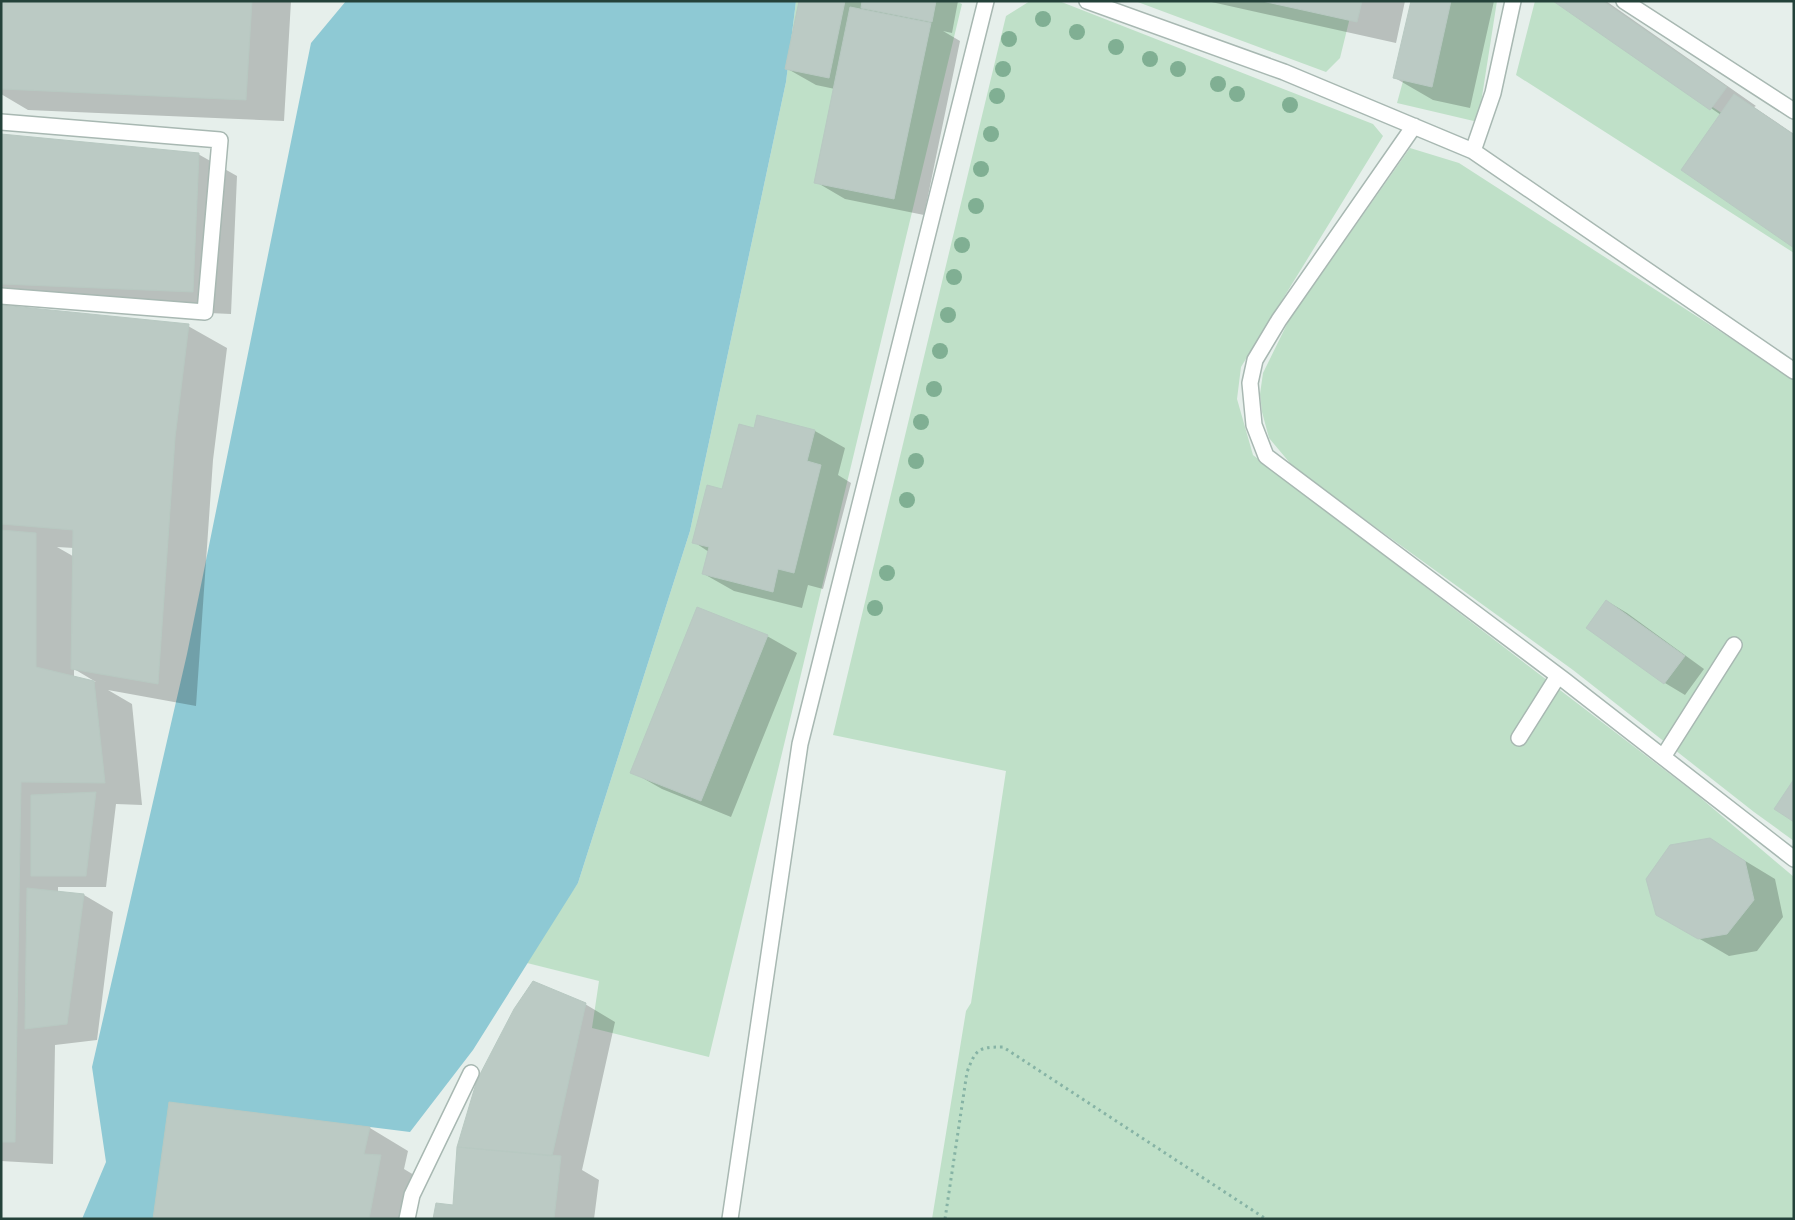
<svg xmlns="http://www.w3.org/2000/svg" width="1795" height="1220" viewBox="0 0 1795 1220" font-family="'Alegreya Sans',sans-serif">
<style>
.green{fill:#bfe0c8}
.water{fill:#8ec9d4}
.shadow{fill:#0003;fill-rule:evenodd}
.building{fill:#bbcac4;stroke:#b8c9c2}
.lines{fill:none;stroke-linecap:round;stroke-linejoin:round}
.minor-casing{stroke:#a8b8b2;stroke-width:18}
.path{stroke:#86b3a5;stroke-width:3;stroke-dasharray:2.5 4;stroke-linecap:butt}
.minor{stroke:#fff;stroke-width:15}
.tree{fill:#80af93}
</style>
<rect width="100%" height="100%" fill="#e6efeb"/>
<path class="green" d="M796,1H956L962,4L709,1057L592,1028L599,981L523,962L578,883L690,531L786,82Z
M1030,1H1059L1373,124L1383,136L1241,367L1237,399L1253,455L1696,794L1794,877V1219H932L966,1011L971,1003L1006,771L833,735L1006,16Z
M1135,1H1354L1340,58L1326,72Z
M1425,1H1497L1478,122L1397,103Z
M1535,1H1553L1794,161V253L1516,75Z
M1410,148L1459,163L1794,379V841L1754,812L1573,670L1295,469L1269,438L1262,412L1260,394L1263,373L1289,320Z"/>
<path class="water" d="M346,1H796L786,82L690,531L578,883L473,1050L410,1132L370,1127L153,1219H82L106,1162L92,1067L187,654L311,43Z"/>
<path class="shadow" d="M1,1H291L284,121L28,110L1,94Z
M800,1H958L952,33L943,31L960,41L924,215L845,199L816,182L835,89L816,85L786,68Z
M1207,1H1405L1396,43Z
M1412,1H1494L1470,108L1433,100L1395,78Z
M1555,1H1606L1756,106L1754,107L1794,134V247L1721,115Z
M1,135L198,154L237,176L231,314L13,304L1,297Z
M1,306L188,326L227,348L213,460L196,706L108,690L132,704L142,805L116,804L106,887H58V892L84,895L113,912L97,1040L55,1045L53,1164L1,1161ZM57,547L74,548V557L71,555ZM74,669L96,682L74,677Z
M758,417L815,431L845,448L838,475L851,483L823,589L808,585L802,608L734,591L704,574L709,552L694,542L754,430Z
M1607,601L1627,613L1704,669L1685,695L1665,683L1588,628Z
M767,636L797,653L731,817L662,789L632,772Z
M1709,839L1775,879L1783,917L1757,951L1729,956L1657,914Z
M585,1004L615,1022L582,1170L599,1180L594,1219H435L454,1206Z
M370,1128L408,1151L404,1169L419,1178L412,1219H154Z"/>
<path class="building" d="M1,1H252L246,100L1,89Z
M799,1H845L829,78L785,69Z
M862,1H936L932,22L861,8Z
M1262,1H1362L1357,22Z
M1411,1H1451L1432,87L1393,78Z
M1553,1H1603L1727,87L1710,110Z
M850,7L931,23L894,199L814,183Z
M1734,94L1794,135V248L1681,170Z
M1,134L199,153L193,292L1,284Z
M1,305L189,324L175,438L158,684L71,669L73,530L1,524Z
M757,415L815,430L807,461L821,465L794,573L778,569L773,592L702,574L709,547L692,543L707,485L722,489L739,424L754,428Z
M1,530L36,533V667L94,681L105,783L21,782L15,1142H1Z
M1606,600L1685,656L1664,684L1586,628Z
M697,607L768,635L701,801L630,773Z
M1794,779V822L1774,809Z
M96,792L86,876H31V795Z
M1710,838L1745,861L1754,900L1727,934L1698,939L1656,915L1646,879L1670,845Z
M27,888L84,894L67,1024L25,1029Z
M533,981L586,1003L552,1156L457,1147L477,1080L514,1009Z
M169,1102L370,1127L364,1154L381,1155L369,1219H153Z
M457,1147L561,1156L554,1219H433L436,1203L453,1205Z"/>
<g class="lines">
<g class="minor-casing">
<path id="minor" d="M1087,1L1284,72L1473,151L1794,371
M1624,1L1794,111
M1,122L220,140L205,312L1,296
M1414,126L1279,320L1255,360L1250,383L1254,425L1266,456L1564,680L1794,859
M1473,151L1493,93L1513,1
M1519,738L1558,676
M1663,757L1734,645
M407,1219L412,1195L471,1073
M730,1219L800,744L986,1"/>
</g>
<path class="path" d="M945,1219L967,1072C976,1049 978,1047 1003,1047L1266,1219"/>
<use href="#minor" class="minor"/>
</g>
<g class="tree">
<circle cx="1043" cy="19" r="8"/>
<circle cx="1077" cy="32" r="8"/>
<circle cx="1009" cy="39" r="8"/>
<circle cx="1116" cy="47" r="8"/>
<circle cx="1150" cy="59" r="8"/>
<circle cx="1003" cy="69" r="8"/>
<circle cx="1178" cy="69" r="8"/>
<circle cx="1218" cy="84" r="8"/>
<circle cx="1237" cy="94" r="8"/>
<circle cx="997" cy="96" r="8"/>
<circle cx="1290" cy="105" r="8"/>
<circle cx="991" cy="134" r="8"/>
<circle cx="981" cy="169" r="8"/>
<circle cx="976" cy="206" r="8"/>
<circle cx="962" cy="245" r="8"/>
<circle cx="954" cy="277" r="8"/>
<circle cx="948" cy="315" r="8"/>
<circle cx="940" cy="351" r="8"/>
<circle cx="934" cy="389" r="8"/>
<circle cx="921" cy="422" r="8"/>
<circle cx="916" cy="461" r="8"/>
<circle cx="907" cy="500" r="8"/>
<circle cx="887" cy="573" r="8"/>
<circle cx="875" cy="608" r="8"/>
</g>
<rect width="1795" height="1220" fill="none" stroke="#24423a" stroke-width="5"/>
</svg>
